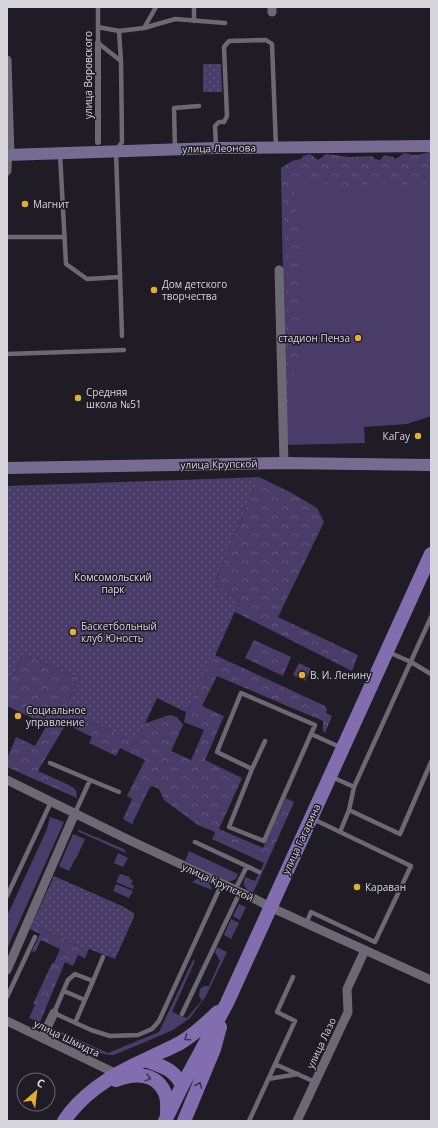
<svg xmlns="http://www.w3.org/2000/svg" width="438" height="1128" viewBox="0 0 438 1128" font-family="'Open Sans',sans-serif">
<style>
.grass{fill:#4a3c69}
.forest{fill:url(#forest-crowns)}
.park{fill:url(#park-dots)}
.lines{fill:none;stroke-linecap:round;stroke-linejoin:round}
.service{stroke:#6c6975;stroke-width:4.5}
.pedestrian{stroke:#6c6975;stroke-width:6}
.minor{stroke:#6c6975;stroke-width:9}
.secondary{stroke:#776b92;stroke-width:12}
.primary{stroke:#826eae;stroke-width:14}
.oneway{stroke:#3d354f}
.poi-dot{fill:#dfb034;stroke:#1f1c26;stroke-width:1.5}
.labels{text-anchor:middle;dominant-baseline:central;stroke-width:3;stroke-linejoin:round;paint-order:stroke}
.street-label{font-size:10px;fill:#d6d5dc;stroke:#1f1c26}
.poi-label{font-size:10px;fill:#d6d5dc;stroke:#1f1c26;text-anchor:start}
.park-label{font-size:10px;fill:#e1dcf1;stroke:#1f1c26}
</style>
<defs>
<pattern id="forest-crowns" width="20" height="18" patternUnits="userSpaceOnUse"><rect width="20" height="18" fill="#4a3c69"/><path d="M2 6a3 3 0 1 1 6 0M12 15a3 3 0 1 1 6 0" fill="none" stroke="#63577e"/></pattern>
<pattern id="park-dots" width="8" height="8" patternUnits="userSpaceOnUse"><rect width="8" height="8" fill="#4a3c69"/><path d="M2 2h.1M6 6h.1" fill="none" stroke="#63577e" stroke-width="1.8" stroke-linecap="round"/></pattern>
</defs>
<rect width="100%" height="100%" fill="#1f1c26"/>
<path class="grass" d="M431,168V416L407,424L364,427L365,443L286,445L281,170Z
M299,663L311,669L305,681L293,675Z
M50,817L64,822L7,949V916L47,829Z
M79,830L124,849L126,853L77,831Z
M73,834L85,839L76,859H75L69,871L59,866Z
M214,835L269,858L253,893C245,889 242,886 245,877L255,881L264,863L212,839Z
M189,851L238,874L236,879L228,882L185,861Z
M118,853L128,858L123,867L114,863Z
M120,874L130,877L129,879L133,880L131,884L134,886L133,889L116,882Z
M197,879C205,879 211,882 212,890L192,882Z
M116,884L133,891L129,898L113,891Z
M239,904L246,907L240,920L233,916Z
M231,919L239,923L231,939L224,935Z
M217,947L227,952L206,996L190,1018L173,1030L138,1045L114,1055H108L100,1053L49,1029L50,1027L108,1053L159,1032L193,960L195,961L172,1012L187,1018L202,1000L199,996L200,989L204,986H209L220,961L215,952Z"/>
<path class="forest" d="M431,151V178L429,183L407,185L389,183L347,186L319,183H297L293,186L298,225V242L302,308V336L298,363L292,377L290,385L291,434L289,435L284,433L287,271L281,168L292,161L301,159L303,156L310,154L318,160L326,154L350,157L372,156L375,159L380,160L384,155L393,157L396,159L404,153C414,156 422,155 431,151Z
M259,477L292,493L317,508L324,522L278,617L358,655L352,671L235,612L240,600L214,585Z
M254,640L291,657L283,676L245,658Z
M23,654L79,678L64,710L136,742L144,724L169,715L177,717L183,725L171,751L191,760L204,730L184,722L186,712L215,655L325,706L327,709L326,713L332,716L325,733L323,731V721L217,676L202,706L224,716L205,760L242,778L219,829L263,848L286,798L294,802L269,858L214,835L215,832L198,825L164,800L159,789L153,786L150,787L132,824L123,819L132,799L127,796L145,760L120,748L116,756L89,743L92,737L66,724L38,771L69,785L76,790L77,798L7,767V759L16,737L35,746L47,725L7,706V687Z
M32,924L88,951L85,958L78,955L73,966L65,962L40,1022L29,1018L35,1005L33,1004L52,963H54L60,949L41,940L35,952L32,951L40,934L30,929Z"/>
<path class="park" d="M203,64H221L222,92H203Z
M259,477L214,585L240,600L213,660L186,712L157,698L136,742L64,710L79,678L23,654L7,687V486L237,478Z
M54,876L122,906L134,913V917L115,959L89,949L88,951L32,924Z"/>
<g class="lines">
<path class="service" d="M98,7V43L121,61L122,142L116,151L122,336
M194,7V21
M98,27L119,31L144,28L156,7
M144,28L175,19L225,23
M119,31L121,61
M216,146L215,126L219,122H224L227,116L224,47L229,41L266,40L272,44L276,147
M175,149L174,108L199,106
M60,154L66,264L87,279L120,277
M7,174L9,172L10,155
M7,237H65
M7,354L124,350
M388,652L411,662L431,674
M265,741L252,769L217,752L241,693L315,725L311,734L342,748
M50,763L90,780L119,792
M252,769L229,827L264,841L311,734
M332,777L354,787
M349,810L400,834L431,762
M75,813L90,780
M340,832L349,810L354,787L431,617
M195,842L259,872
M235,890L247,866
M7,896L51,802
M306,924L311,912L375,942L411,866L313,819
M93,981L103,957
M64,991L85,1000
M7,997L35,937
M182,1014L240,892
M75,1023L93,981L75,974L68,980L54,1013L91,1030L110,1036L138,1035L152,1029L159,1021L222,883
M275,1064L315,1082
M268,1079L298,1074
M249,1121L295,1021L277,1012L293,977"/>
<path class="pedestrian" d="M98,142V43"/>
<path class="minor" d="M272,7V12
M7,60L10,155
M279,270L284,463
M7,780L129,840L253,898L270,907L431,980
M7,970L75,813
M7,1021L117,1074
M42,1038L54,1013
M297,1121L348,1012L347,989L365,950"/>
<path class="secondary" d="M7,155L216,148L431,146
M7,468L284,463L431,465"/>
<path class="primary" d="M145,1060C161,1066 175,1069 182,1086
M116,1080C134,1073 156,1072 165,1093C168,1099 167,1108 167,1115
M64,1121C83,1092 115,1073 147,1059C158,1053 169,1049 180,1043C194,1035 206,1023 218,1012
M165,1121L182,1086L227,1003L431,554
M184,1121L214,1049L220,1027"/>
</g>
<defs><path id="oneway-chevron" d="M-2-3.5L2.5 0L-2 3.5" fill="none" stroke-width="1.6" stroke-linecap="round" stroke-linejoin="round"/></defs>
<g class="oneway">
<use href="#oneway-chevron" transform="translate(187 1038) rotate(145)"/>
<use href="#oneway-chevron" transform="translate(148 1078) rotate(15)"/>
<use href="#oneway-chevron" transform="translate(199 1085) rotate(-67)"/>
</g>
<g class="poi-dot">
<circle cx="25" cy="204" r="4"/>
<circle cx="154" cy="290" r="4"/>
<circle cx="358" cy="338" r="4"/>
<circle cx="78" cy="398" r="4"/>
<circle cx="418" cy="436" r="4"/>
<circle cx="73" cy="632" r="4"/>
<circle cx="302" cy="675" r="4"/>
<circle cx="18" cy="716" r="4"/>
<circle cx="357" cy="887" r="4"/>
</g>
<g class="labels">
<g class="street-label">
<text transform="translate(88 75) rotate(-90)">улица Воровского</text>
<text transform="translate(219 148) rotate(-1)">улица Леонова</text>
<text transform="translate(219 464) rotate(-1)">улица Крупской</text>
<text transform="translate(301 839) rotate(-65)">улица Гагарина</text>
<text transform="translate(218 882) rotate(25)">улица Крупской</text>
<text transform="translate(67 1038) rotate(26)">улица Шмидта</text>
<text transform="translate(321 1043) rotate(-65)">улица Лазо</text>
</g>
<g class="poi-label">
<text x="33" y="204">Магнит</text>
<text x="162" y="284">Дом детского<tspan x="162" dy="12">творчества</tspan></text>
<text x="350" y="338" text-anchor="end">стадион Пенза</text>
<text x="86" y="392">Средняя<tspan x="86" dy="12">школа №51</tspan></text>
<text x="410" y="436" text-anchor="end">КаГау</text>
<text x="81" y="626">Баскетбольный<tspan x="81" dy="12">клуб Юность</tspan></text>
<text x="310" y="675">В. И. Ленину</text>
<text x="26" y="710">Социальное<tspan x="26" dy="12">управление</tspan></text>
<text x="365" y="887">Караван</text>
</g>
<g class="park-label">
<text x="113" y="577">Комсомольский<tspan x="113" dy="12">парк</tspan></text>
</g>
</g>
<rect width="438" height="1128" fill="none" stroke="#d6d5dc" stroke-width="16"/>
<g transform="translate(36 1092) rotate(28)"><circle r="19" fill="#1f1c26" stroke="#68666f"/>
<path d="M0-3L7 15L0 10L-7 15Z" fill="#dfb034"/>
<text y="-6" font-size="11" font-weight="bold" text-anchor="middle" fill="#d6d5dc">С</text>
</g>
</svg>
